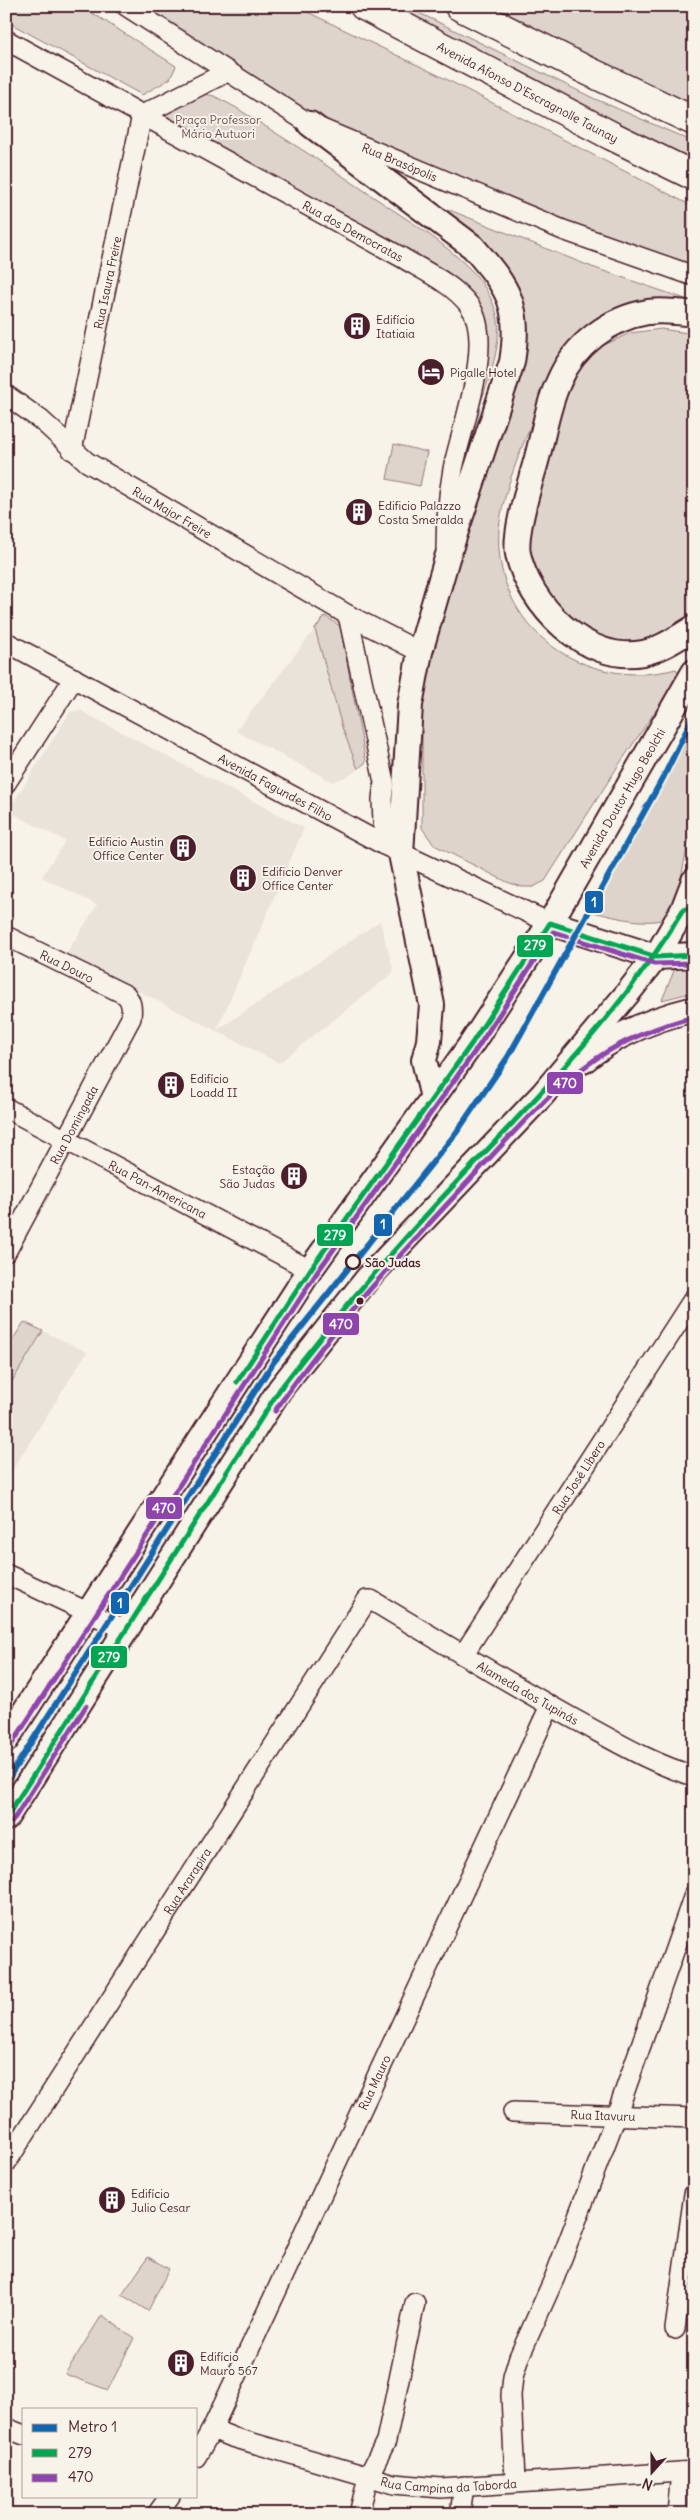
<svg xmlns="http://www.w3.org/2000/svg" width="700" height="2520" viewBox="0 0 700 2520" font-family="Delius,sans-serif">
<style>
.built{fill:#eae3da}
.green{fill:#ded4cc;stroke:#947a7c}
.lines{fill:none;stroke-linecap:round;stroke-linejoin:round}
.minor-casing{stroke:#4a1f2b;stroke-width:22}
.major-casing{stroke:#4a1f2b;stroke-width:28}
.highway-casing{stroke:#4a1f2b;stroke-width:31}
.minor{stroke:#f7f3e8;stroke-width:19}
.major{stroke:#f7f3e8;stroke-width:24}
.highway{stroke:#f7f3e8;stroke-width:28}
.bus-1-casing{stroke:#f7f3e8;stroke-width:9}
.bus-2-casing{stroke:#f7f3e8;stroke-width:9}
.bus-1{stroke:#00a651;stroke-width:5}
.bus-2{stroke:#8e44ad;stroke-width:5}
.metro-1-casing{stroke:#f7f3e8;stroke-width:10}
.metro-1{stroke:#1266af;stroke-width:6}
.stop-dot{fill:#f7f3e8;stroke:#4a1f2b;stroke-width:2.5}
.bus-dot{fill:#4a1f2b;stroke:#f7f3e8;stroke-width:2}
.labels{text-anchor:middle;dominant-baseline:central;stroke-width:4;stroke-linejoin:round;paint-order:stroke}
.street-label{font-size:12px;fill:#4a1f2b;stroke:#f7f3e8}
.park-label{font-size:12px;fill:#6f4c53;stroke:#f7f3e8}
.poi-label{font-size:12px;fill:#4a1f2b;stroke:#f7f3e8;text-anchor:start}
.stop-label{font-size:12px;font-weight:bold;fill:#4a1f2b;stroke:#f7f3e8;text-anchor:start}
.line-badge{stroke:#f7f3e8;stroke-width:2}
.badge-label{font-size:14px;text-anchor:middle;font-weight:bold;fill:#fff}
</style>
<rect width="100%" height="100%" fill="#f7f3e8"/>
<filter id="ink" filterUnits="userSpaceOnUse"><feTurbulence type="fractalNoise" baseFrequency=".02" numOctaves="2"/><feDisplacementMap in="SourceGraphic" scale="10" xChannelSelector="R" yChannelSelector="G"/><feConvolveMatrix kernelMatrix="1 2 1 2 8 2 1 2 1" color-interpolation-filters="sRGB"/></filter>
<g filter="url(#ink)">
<path class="built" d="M325,616L340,626L366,762L352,774L333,782L236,731Z
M79,710L304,828L217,1030L380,921L394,972L279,1063L66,954L97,905L42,877L65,841L8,811L70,712Z
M24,1322L87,1352L6,1480V1350Z"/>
<path class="green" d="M6,6H81L176,66L170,79L142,95L6,21Z
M135,6H295L444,78L694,207V271L455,181L343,128L263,87Z
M374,6H405L593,98L694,142V169Z
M483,6H694V104L609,68Z
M201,93L214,96L235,107C285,139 335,170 384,204C413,223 444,243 469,268C482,280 495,302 498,320C502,353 481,399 471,430L478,310L159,119L172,108Z
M447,209L592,267L694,302V309C668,313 641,317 615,321C608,323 596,322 589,326C557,341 546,384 535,414C521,451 503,490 499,529C492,628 585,693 676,669L680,675L618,766L545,881L533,887H522L507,882L434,845L422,828V697L431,651L458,556L517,287C502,254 477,231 445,214Z
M661,329L694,334V624L627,650L559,620L526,549L533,504L565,399L579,370L600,347L630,333Z
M394,444L427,452L420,486L387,479Z
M325,616L340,626L366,762L358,769L342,727L315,629Z
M694,729V813L674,913C657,931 608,915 585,910L633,837Z
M676,966L694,968V992L662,1000Z
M24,1322L43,1331L11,1383L6,1380V1350Z
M148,2257L169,2269L148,2311L122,2295Z
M102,2315L134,2338L108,2390L65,2374Z"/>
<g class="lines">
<g class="minor-casing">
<g id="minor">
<path id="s1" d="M126,6L310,124L563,230L694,276"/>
<path id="s2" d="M6,40L401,257C424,271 452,283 469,305C496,340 461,428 453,469C448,496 446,522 446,549"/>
<path id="s3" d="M6,395L41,420L87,462L348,615L420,652"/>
<path id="s4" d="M72,450L142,115L227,72"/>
<path d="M348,615L384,782L382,799L384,845"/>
<path id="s5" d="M6,642L384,845L550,923"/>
<path d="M6,783L74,678"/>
<path id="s6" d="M6,936L126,995C132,1002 132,1009 131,1018L6,1252"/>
<path id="s7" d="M6,1108L310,1270"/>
<path d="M6,1574L126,1630"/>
<path id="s8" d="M463,1655L694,1298"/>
<path id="s9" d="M513,2112L694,2118"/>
<path id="s10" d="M6,2163L367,1600H371C438,1640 506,1681 574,1719C613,1740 652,1764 694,1776"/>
<path d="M675,2329L694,2194"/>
<path d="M6,2428L24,2435"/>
<path id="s11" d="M212,2429L232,2437L394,2484L441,2488L694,2471"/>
<path id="s12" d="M196,2457L212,2429L550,1706"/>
<path d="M515,2481L511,2395L513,2377L519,2357L554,2279L616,2116L694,1895"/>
<path d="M157,2514L170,2496"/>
<path d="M359,2514L368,2477L386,2441L415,2303"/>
<path d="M460,2514L464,2486"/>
<path d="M677,2514L681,2472"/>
</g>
</g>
<g class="major-casing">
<g id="major">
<path d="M310,124L473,247C509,289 521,306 512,362L447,558L420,652L410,705L401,854L432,1005L429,1041L424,1060L433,1098"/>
<path d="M694,314C679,312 663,310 648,312C610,318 574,345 559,381C547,406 543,438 535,465C529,486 514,533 518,554C529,605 586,664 643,653C662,649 678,637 694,628"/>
<path d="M550,923L656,957L694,955"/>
<path d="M583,1061C615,1034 653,1019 694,1009"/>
<path id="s13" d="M6,1740L310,1270L472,1043L550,923L694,672"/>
<path d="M6,1818L280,1389L368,1278L543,1094L627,994L656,957L683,910L694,881"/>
</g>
</g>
<g class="highway-casing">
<g id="highway">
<path id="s14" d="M364,6L612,136L694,176"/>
<path d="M459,6L584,69L694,121"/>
</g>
</g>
<use href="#minor" class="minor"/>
<use href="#major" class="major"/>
<use href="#highway" class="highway"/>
<g class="bus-1-casing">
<path id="bus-1" d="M237,1382L310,1270L472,1043L550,923L656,957L694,955
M6,1818L280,1389C334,1318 393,1250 454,1185C537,1097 621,1014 683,910L694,906"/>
</g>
<g class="bus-2-casing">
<path id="bus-2" d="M275,1411C331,1329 397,1258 464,1186C506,1141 546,1093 597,1058C627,1038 659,1026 694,1017
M12,1744L316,1274L478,1047L553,932L654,964L694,963
M12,1822L86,1706"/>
</g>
<use href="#bus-1" class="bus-1"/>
<use href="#bus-2" class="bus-2"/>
<g class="metro-1-casing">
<path id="metro-1" d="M6,1782L273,1363L456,1133L508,1057L664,776L694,715"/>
</g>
<use href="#metro-1" class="metro-1"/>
</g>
</g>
<defs>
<g id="building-disc" transform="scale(1.4375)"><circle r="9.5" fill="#4a1f2b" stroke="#f7f3e8"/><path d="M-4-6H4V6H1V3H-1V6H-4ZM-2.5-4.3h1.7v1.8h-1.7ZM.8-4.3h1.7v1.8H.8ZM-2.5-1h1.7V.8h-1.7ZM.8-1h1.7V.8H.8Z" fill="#fff"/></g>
<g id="hotel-disc" transform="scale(1.4375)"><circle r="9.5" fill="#4a1f2b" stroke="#f7f3e8"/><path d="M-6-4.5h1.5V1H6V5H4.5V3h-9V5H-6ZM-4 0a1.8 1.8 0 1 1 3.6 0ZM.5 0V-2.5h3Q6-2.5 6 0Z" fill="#fff"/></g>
</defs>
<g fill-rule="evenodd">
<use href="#building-disc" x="357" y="326"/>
<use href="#hotel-disc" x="431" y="372"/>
<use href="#building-disc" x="359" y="512"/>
<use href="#building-disc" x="183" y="848"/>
<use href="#building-disc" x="243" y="878"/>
<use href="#building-disc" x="171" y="1085"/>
<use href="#building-disc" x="294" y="1176"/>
<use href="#building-disc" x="112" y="2200"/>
<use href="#building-disc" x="181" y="2363"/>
</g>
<circle class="stop-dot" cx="353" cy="1262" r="7"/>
<circle class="bus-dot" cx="360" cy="1301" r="4.5"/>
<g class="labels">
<g class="street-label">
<text stroke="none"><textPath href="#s14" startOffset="185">Avenida Afonso D'Escragnolle Taunay</textPath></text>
<text stroke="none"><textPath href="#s1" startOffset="316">Rua Brasópolis</textPath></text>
<text stroke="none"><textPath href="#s2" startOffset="396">Rua dos Democratas</textPath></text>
<text stroke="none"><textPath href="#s4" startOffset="171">Rua Isaura Freire</textPath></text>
<text stroke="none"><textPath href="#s3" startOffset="204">Rua Major Freire</textPath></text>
<text stroke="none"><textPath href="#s5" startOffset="306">Avenida Fagundes Filho</textPath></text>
<text stroke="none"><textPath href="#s13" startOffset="1126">Avenida Doutor Hugo Beolchi</textPath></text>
<text stroke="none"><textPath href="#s6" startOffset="68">Rua Douro</textPath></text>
<text transform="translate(74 1125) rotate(-62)">Rua Domingada</text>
<text stroke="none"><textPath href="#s7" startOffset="172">Rua Pan-Americana</textPath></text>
<text stroke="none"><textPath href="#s8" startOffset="212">Rua José Líbero</textPath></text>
<text stroke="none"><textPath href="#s10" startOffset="855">Alameda dos Tupinás</textPath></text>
<text stroke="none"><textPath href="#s10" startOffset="335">Rua Ararapira</textPath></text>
<text stroke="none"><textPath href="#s12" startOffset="415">Rua Mauro</textPath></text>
<text stroke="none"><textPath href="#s9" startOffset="90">Rua Itavuru</textPath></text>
<text stroke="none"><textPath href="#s11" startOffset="245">Rua Campina da Taborda</textPath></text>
</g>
<g class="park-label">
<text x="218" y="119">Praça Professor<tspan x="218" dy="14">Mário Autuori</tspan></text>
</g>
<g class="poi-label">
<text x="376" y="319">Edifício<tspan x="376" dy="14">Itatiaia</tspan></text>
<text x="450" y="372">Pigalle Hotel</text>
<text x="378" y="505">Edificio Palazzo<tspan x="378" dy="14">Costa Smeralda</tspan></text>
<text x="164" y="841" text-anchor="end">Edificio Austin<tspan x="164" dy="14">Office Center</tspan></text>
<text x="262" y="871">Edificio Denver<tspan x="262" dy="14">Office Center</tspan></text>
<text x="190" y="1078">Edifício<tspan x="190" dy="14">Loadd II</tspan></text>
<text x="275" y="1169" text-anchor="end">Estação<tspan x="275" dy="14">São Judas</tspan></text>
<text x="131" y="2193">Edifício<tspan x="131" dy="14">Julio Cesar</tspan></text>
<text x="200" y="2356">Edifício<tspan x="200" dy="14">Mauro 567</tspan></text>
</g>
<g class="stop-label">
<text x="365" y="1262">São Judas</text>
</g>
</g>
<g class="line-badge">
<rect x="584" y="890" width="20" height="24" rx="5" fill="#1266af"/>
<rect x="516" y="934" width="38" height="24" rx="5" fill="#00a651"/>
<rect x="546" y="1071" width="38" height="24" rx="5" fill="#8e44ad"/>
<rect x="373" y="1213" width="20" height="24" rx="5" fill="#1266af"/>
<rect x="316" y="1223" width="38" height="24" rx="5" fill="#00a651"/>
<rect x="322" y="1312" width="38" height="24" rx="5" fill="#8e44ad"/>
<rect x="145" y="1496" width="38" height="24" rx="5" fill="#8e44ad"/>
<rect x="110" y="1591" width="20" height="24" rx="5" fill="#1266af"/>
<rect x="90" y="1645" width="38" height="24" rx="5" fill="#00a651"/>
</g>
<g class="badge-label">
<text x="594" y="907">1</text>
<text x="535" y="950">279</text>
<text x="565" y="1088">470</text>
<text x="383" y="1229">1</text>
<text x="335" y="1240">279</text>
<text x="341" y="1329">470</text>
<text x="164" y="1513">470</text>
<text x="120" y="1608">1</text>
<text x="109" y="1662">279</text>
</g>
<rect width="700" height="2520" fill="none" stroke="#f7f3e8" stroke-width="25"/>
<rect x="12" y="12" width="675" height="2495" fill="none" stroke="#4a1f2b" stroke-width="2" filter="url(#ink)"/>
<rect x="22" y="2408" width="175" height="90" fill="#f7f3e8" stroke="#b29e9c"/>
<rect x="32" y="2424" width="25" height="8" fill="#1266af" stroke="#b29e9c"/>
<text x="68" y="2432" font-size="15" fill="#4a1f2b">Metro 1</text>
<rect x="32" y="2449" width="25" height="8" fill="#00a651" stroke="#b29e9c"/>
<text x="68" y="2458" font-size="15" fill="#4a1f2b">279</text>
<rect x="32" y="2474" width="25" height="8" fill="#8e44ad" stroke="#b29e9c"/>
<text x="68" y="2482" font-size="15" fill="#4a1f2b">470</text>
<g transform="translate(652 2472) rotate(201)" stroke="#f7f3e8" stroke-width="4" paint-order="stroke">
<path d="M0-4L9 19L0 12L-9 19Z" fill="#4a1f2b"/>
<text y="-8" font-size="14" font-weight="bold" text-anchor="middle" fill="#4a1f2b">N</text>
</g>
</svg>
